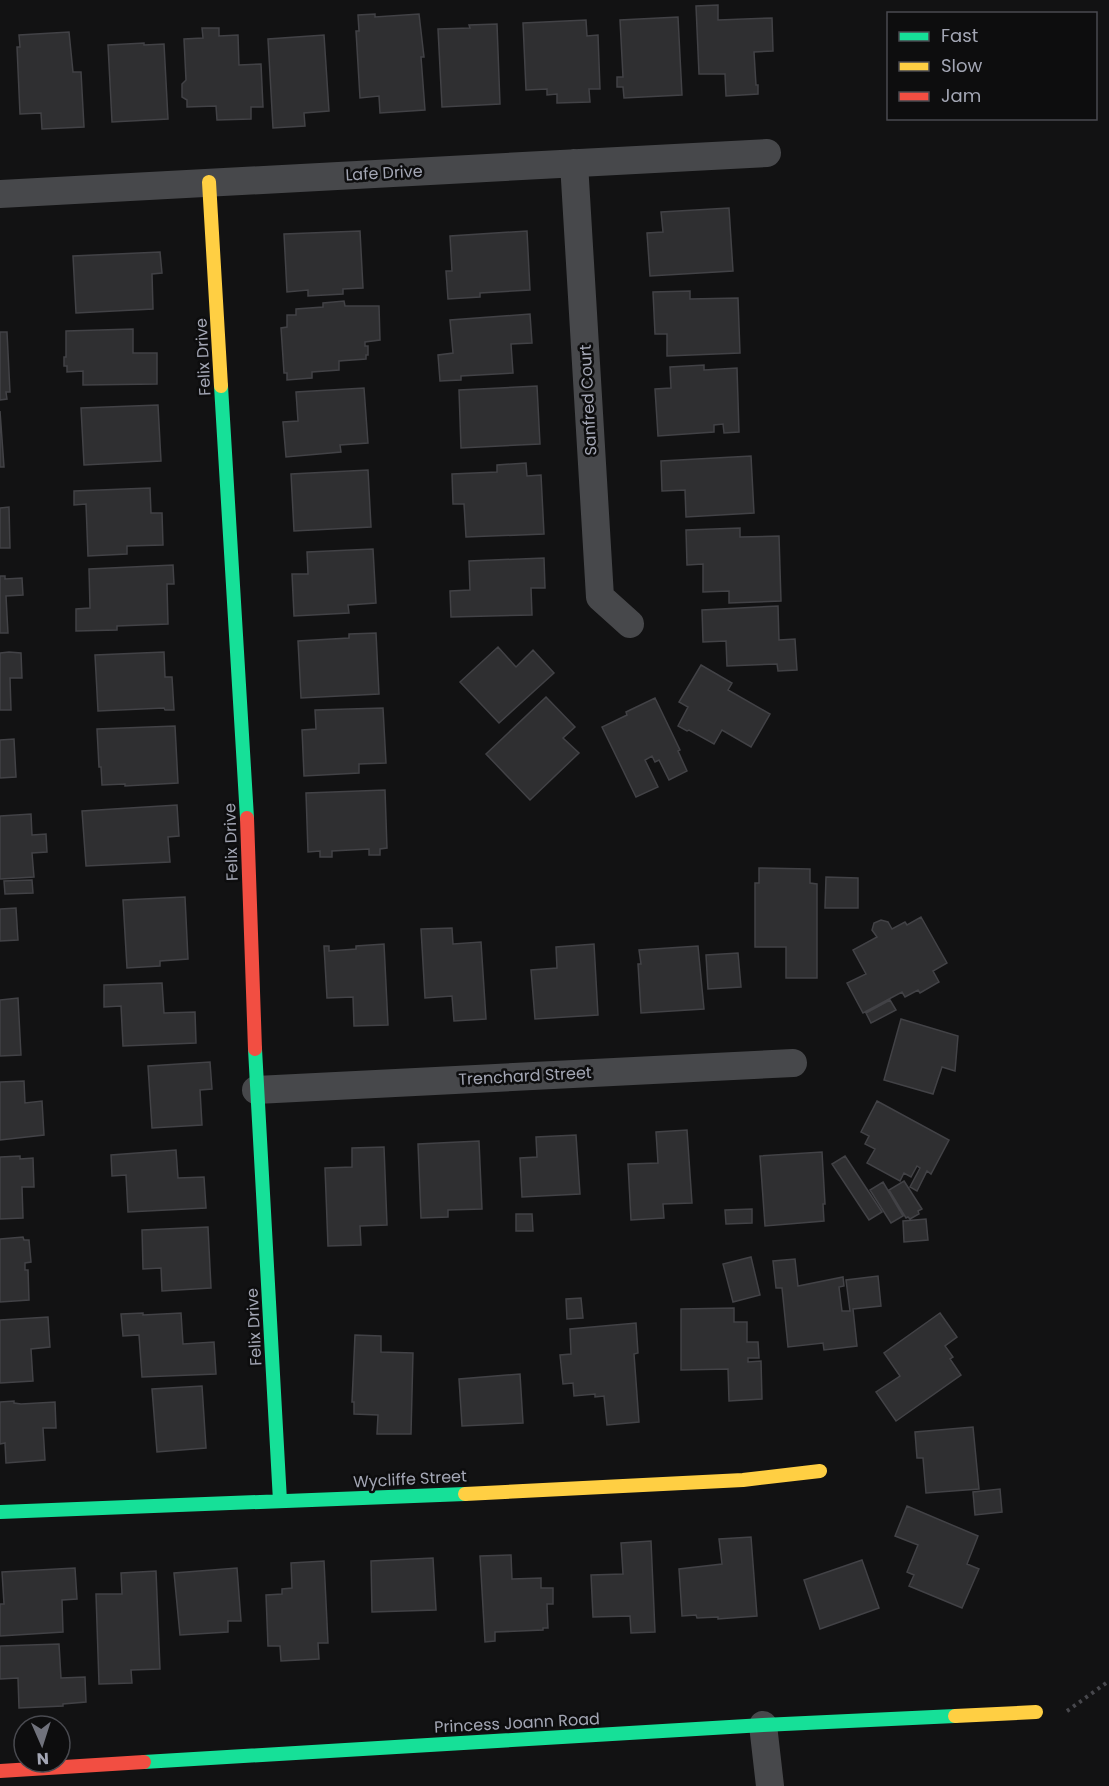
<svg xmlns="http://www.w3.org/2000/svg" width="1109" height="1786" viewBox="0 0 1109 1786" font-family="Poppins,sans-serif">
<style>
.building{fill:#2f2f31;stroke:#424246;stroke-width:1.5}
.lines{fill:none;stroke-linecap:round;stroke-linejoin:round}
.path{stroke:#48484d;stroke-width:4;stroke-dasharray:3 4.5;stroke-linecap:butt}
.street{stroke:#47484b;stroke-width:28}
.fast{stroke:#16e098;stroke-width:14}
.slow{stroke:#ffcf43;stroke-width:14}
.jam{stroke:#f24e42;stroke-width:14}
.labels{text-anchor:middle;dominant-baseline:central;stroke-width:5;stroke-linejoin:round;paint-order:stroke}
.street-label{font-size:16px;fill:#a3a6b4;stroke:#0d0d0e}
</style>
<rect width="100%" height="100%" fill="#121213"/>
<path class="building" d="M718,5V20L772,18L773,51L754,52L756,85H758V94L726,96L725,74H699L696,6Z
M375,14V17L419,14L424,57H421L425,110L380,113L379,96L360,98L356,31H359L358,15Z
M678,17L682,95L624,98L623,87H617V77H623L620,20Z
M586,20L587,36L598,35L600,89H589L590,102L557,103V94L547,95V89L526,90L523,23Z
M497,24L500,104L442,107L438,29L470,28L469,25Z
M202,28H219V36L238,35L239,65L261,64L263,107H251V119L217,120L216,106L187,107V100L182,97V84L186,80L184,39L203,38Z
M69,32L73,72H81L84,127L42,129L41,113L20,114L17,47H20L19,35Z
M324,35L329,111L304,113L305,126L273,128L268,39Z
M144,43V45L164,44L168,119L112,122L108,45Z
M729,208L733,271L650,276L647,233L663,232L661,212Z
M360,231L363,288L343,289V294L308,296V290L287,292L284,234Z
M527,231L530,290L480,293V297L448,299L446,271H452L450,236Z
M160,252L162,273L152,274L153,309L76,313L73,256Z
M690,291V299L738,298L740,353L667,356V334H655L653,292Z
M344,301L345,306H379L380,340L365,342V346H368V355H366V359L339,361V370L312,372V378L287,380V373H284L281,328L287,327V315H296V309L323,307V303Z
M530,314L532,343L511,344L513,373L461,376V380L440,381L438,355L453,353L450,320Z
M133,329V353H157V384L83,385V371L67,372V366H64V357H66V331Z
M0,332H7L10,392H6L7,399L0,400Z
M704,365V370L737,368L739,432L724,433L723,424L714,425V432L658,436L655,389L671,388L670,367Z
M537,386L540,444L461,448L459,390Z
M364,388L368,443L340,445L341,452L286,457L283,422L298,421L296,392Z
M158,405L161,461L84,465L81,408Z
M0,411L4,467H0Z
M751,456L754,513L686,517L685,490L662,491L661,461Z
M526,463L527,476L541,475L544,534L466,537L464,504H453L452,474L497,472V465Z
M368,470L371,527L294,531L291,474Z
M150,488L151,513H162L163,545L127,546V554L88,556L86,504L74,505V491Z
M9,507L10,548H0V508Z
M740,528V537L779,536L781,601L729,603V591L703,592V564L687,565L686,530Z
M373,549L376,603L348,605L349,613L294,616L292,574H308L307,552Z
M544,558L545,588H531L532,615L451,617L450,591L470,590L469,561Z
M173,565L174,584H167L168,624L117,626V630L76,631V609L90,608L89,569Z
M0,576H5V579L22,578L23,595L6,596L8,633H0Z
M778,606L779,640L795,639L797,670L778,671L777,664L727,666L726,641L703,642L702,610Z
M376,633L379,694L301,698L298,641L349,638V634Z
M498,647L516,667L533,650L554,673L499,723L460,682Z
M9,652L21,653L22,678H10L11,710H0V653Z
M164,652L165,677H172L174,710H165L164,708L98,711L95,655Z
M701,665L732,683L728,690L770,714L751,747L722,730L714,744L689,730L687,731L678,726L688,707L679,702Z
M546,697L575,727L563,738L579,753L530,800L486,754Z
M655,698L680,750L678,751L687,771L669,780L659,760L655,762L652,756L645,760L658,787L636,797L602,727L627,715L626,712Z
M383,708L386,763L359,764V773L304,776L302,730L316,729L315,710Z
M175,726L178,783L125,786V784L102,785L101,767H99L97,729Z
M14,739L16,777L0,778V740Z
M385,790L387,848L380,849V855H369V849L332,851V857H320V851L308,852L306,793Z
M177,805L179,836L168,837L170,862L86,866L82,811Z
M31,814L32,835L46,834L47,852L32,853L34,877L0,879V816Z
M759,868L810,869V883L817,884V978H786V947H755V883H759Z
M826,877L858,878V908H825Z
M32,880L33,893L5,894L4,881Z
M185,897L188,959L160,961V966L127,968L123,900Z
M16,908L18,940L0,941V909Z
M921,917L947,963L933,971L939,982L920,993L918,990L905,997L902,992L863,1013L847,983L866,974L853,950L877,937L872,930L874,923L881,920L888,922L892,929L905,922L907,925Z
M452,928L453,944L481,942L486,1019L454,1021L452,996L425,998L421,929Z
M384,944L388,1025L354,1026L353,997L327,998L324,946H329V951L356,949V946Z
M594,944L598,1015L535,1019L531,970L557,968L556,947Z
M698,946L704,1009L641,1013L638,964H641L639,950Z
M738,953L741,987L708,989L706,955Z
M162,983L164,1013L195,1012L196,1043L123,1046L121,1006L104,1007V985Z
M18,998L21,1055L0,1056V1000Z
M890,1000L896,1010L871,1023L866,1013Z
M901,1019L958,1036L955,1071L942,1067L933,1094L884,1080Z
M210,1062L212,1089L200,1090L202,1125L152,1128L148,1066Z
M24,1081L25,1103L42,1101L44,1135L0,1140V1082Z
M877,1101L949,1140L931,1174L927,1171L917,1191L910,1187L920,1168L917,1166L911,1177L904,1173L900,1181L867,1163L875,1149L865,1144L869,1136L861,1132Z
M687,1130L692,1203L663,1204L664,1218L631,1220L628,1164L658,1163L656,1132Z
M576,1135L580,1194L522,1197L520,1158L537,1157L536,1137Z
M479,1141L482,1209L448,1210V1217L421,1218L418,1144Z
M384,1147L387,1225L360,1226L361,1245L328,1246L325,1168L352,1167V1148Z
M176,1150L178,1178L204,1177L206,1208L128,1212L126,1175L112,1176L111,1155Z
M822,1152L825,1204H823L824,1221L765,1226L760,1156Z
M20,1156V1159L33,1158L34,1187H22L23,1218L0,1219V1157Z
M845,1156L882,1212L869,1220L832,1164Z
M904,1181L922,1209L918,1211L919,1214L910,1219L908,1217L906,1218L889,1190Z
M883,1182L903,1216L891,1223L870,1190Z
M752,1209V1223L726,1224L725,1210Z
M516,1214H532L533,1231H516Z
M926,1219L928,1240L904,1242L903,1221Z
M208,1227L211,1288L162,1291L161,1268L143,1269L142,1230Z
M23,1237L24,1240H29L31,1262L25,1263V1270H28L29,1300L0,1302V1239Z
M751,1257L760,1295L733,1302L723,1264Z
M795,1259L798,1286L843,1277L844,1286L839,1287L842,1311H850L846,1280L878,1276L881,1306L853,1309L857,1346L824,1350L823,1343L788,1347L782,1288H776L773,1261Z
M581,1298L583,1318L567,1319L566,1299Z
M734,1308V1322H747V1342H758L759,1358H748V1362L761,1361L762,1399L729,1401L728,1369L681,1370V1309Z
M143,1313V1315L181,1313L183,1344L214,1342L216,1374L142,1377L139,1335L123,1336L121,1314Z
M940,1313L957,1337L945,1346L953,1357L950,1359L961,1375L896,1421L876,1392L900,1376L884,1353Z
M48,1317L50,1347L31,1349L33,1381L0,1383V1320Z
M636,1323L638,1353L634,1354L639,1422L607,1425L604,1396L595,1397V1394L574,1396L573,1383L563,1384L560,1355L571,1354L570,1329Z
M355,1335L381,1336V1352L413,1353L411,1434H377L378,1415L354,1414V1402H352Z
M520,1374L523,1423L462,1426L459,1379Z
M202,1386L206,1448L157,1452L152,1389Z
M14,1401V1403L21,1404L55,1402L56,1428H43L45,1460L6,1463L5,1443L0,1444V1402Z
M973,1427L979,1489L926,1493L923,1458H917L915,1432Z
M1000,1489L1002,1512L975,1515L973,1492Z
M907,1506L978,1536L967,1564L979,1569L962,1608L909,1586L914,1575L907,1572L918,1545L895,1536Z
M751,1537L757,1616L718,1619V1617L697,1618L696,1615L682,1616L679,1569L722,1564L719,1539Z
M651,1541L655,1632L631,1633L630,1616L593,1617L591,1575L623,1574L621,1543Z
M511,1555L512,1579L541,1578V1588H553V1604H547L548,1628H543V1630L495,1632V1641L485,1642L480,1556Z
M433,1558L436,1610L372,1612L371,1561Z
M862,1560L879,1608L820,1629L804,1580Z
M324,1561L328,1643H318L319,1659L281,1661L280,1646H268L266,1595L282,1594V1589L292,1588L291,1563Z
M75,1568L77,1599L62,1600L63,1632L0,1636V1604H4L2,1572Z
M237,1568L241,1621H228V1632L180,1635L174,1573Z
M156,1571L160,1669L131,1670L132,1683L99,1684L96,1594H122L121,1573Z
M59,1644L61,1678L85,1677L86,1702L63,1704V1706L19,1708L18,1678L0,1679V1646Z"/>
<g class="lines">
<path class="path" d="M1067,1711L1109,1681"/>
<path class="street" d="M574,163L600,597L630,624
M0,194L767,153
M256,1090L793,1063
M763,1725L770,1786"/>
<path class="fast" d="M221,386L247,818
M255,1049L280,1501
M0,1512L465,1494
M144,1762L763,1725L955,1716"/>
<path class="slow" d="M209,182L221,386
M465,1494L743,1480L820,1471
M955,1716L1036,1712"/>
<path class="jam" d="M247,818L255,1049
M0,1771L144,1762"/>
</g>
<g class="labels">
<g class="street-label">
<text transform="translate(384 173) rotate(-3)">Lafe Drive</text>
<text transform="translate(203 357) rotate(-93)">Felix Drive</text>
<text transform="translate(588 400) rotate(-93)">Sanfred Court</text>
<text transform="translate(231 842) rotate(-92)">Felix Drive</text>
<text transform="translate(525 1076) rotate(-3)">Trenchard Street</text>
<text transform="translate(254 1327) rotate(-93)">Felix Drive</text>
<text transform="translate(410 1479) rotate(-3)">Wycliffe Street</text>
<text transform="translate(517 1723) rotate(-3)">Princess Joann Road</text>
</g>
</g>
<rect x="887" y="12" width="210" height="108" fill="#0d0d0e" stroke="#494a50" stroke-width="1.5"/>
<rect x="899" y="32" width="30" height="9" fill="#16e098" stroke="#494a50" stroke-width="1.5"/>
<text x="941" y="42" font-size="18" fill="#a3a6b4">Fast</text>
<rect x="899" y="62" width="30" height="9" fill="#ffcf43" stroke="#494a50" stroke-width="1.5"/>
<text x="941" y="72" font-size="18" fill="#a3a6b4">Slow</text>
<rect x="899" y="92" width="30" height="9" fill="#f24e42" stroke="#494a50" stroke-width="1.5"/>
<text x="941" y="102" font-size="18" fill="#a3a6b4">Jam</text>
<g transform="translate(42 1744) rotate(177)"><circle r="28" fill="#0d0d0e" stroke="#494a50" stroke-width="1.5"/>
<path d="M0-4.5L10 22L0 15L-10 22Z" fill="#70727c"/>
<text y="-9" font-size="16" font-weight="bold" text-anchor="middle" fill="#a3a6b4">N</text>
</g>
</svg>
